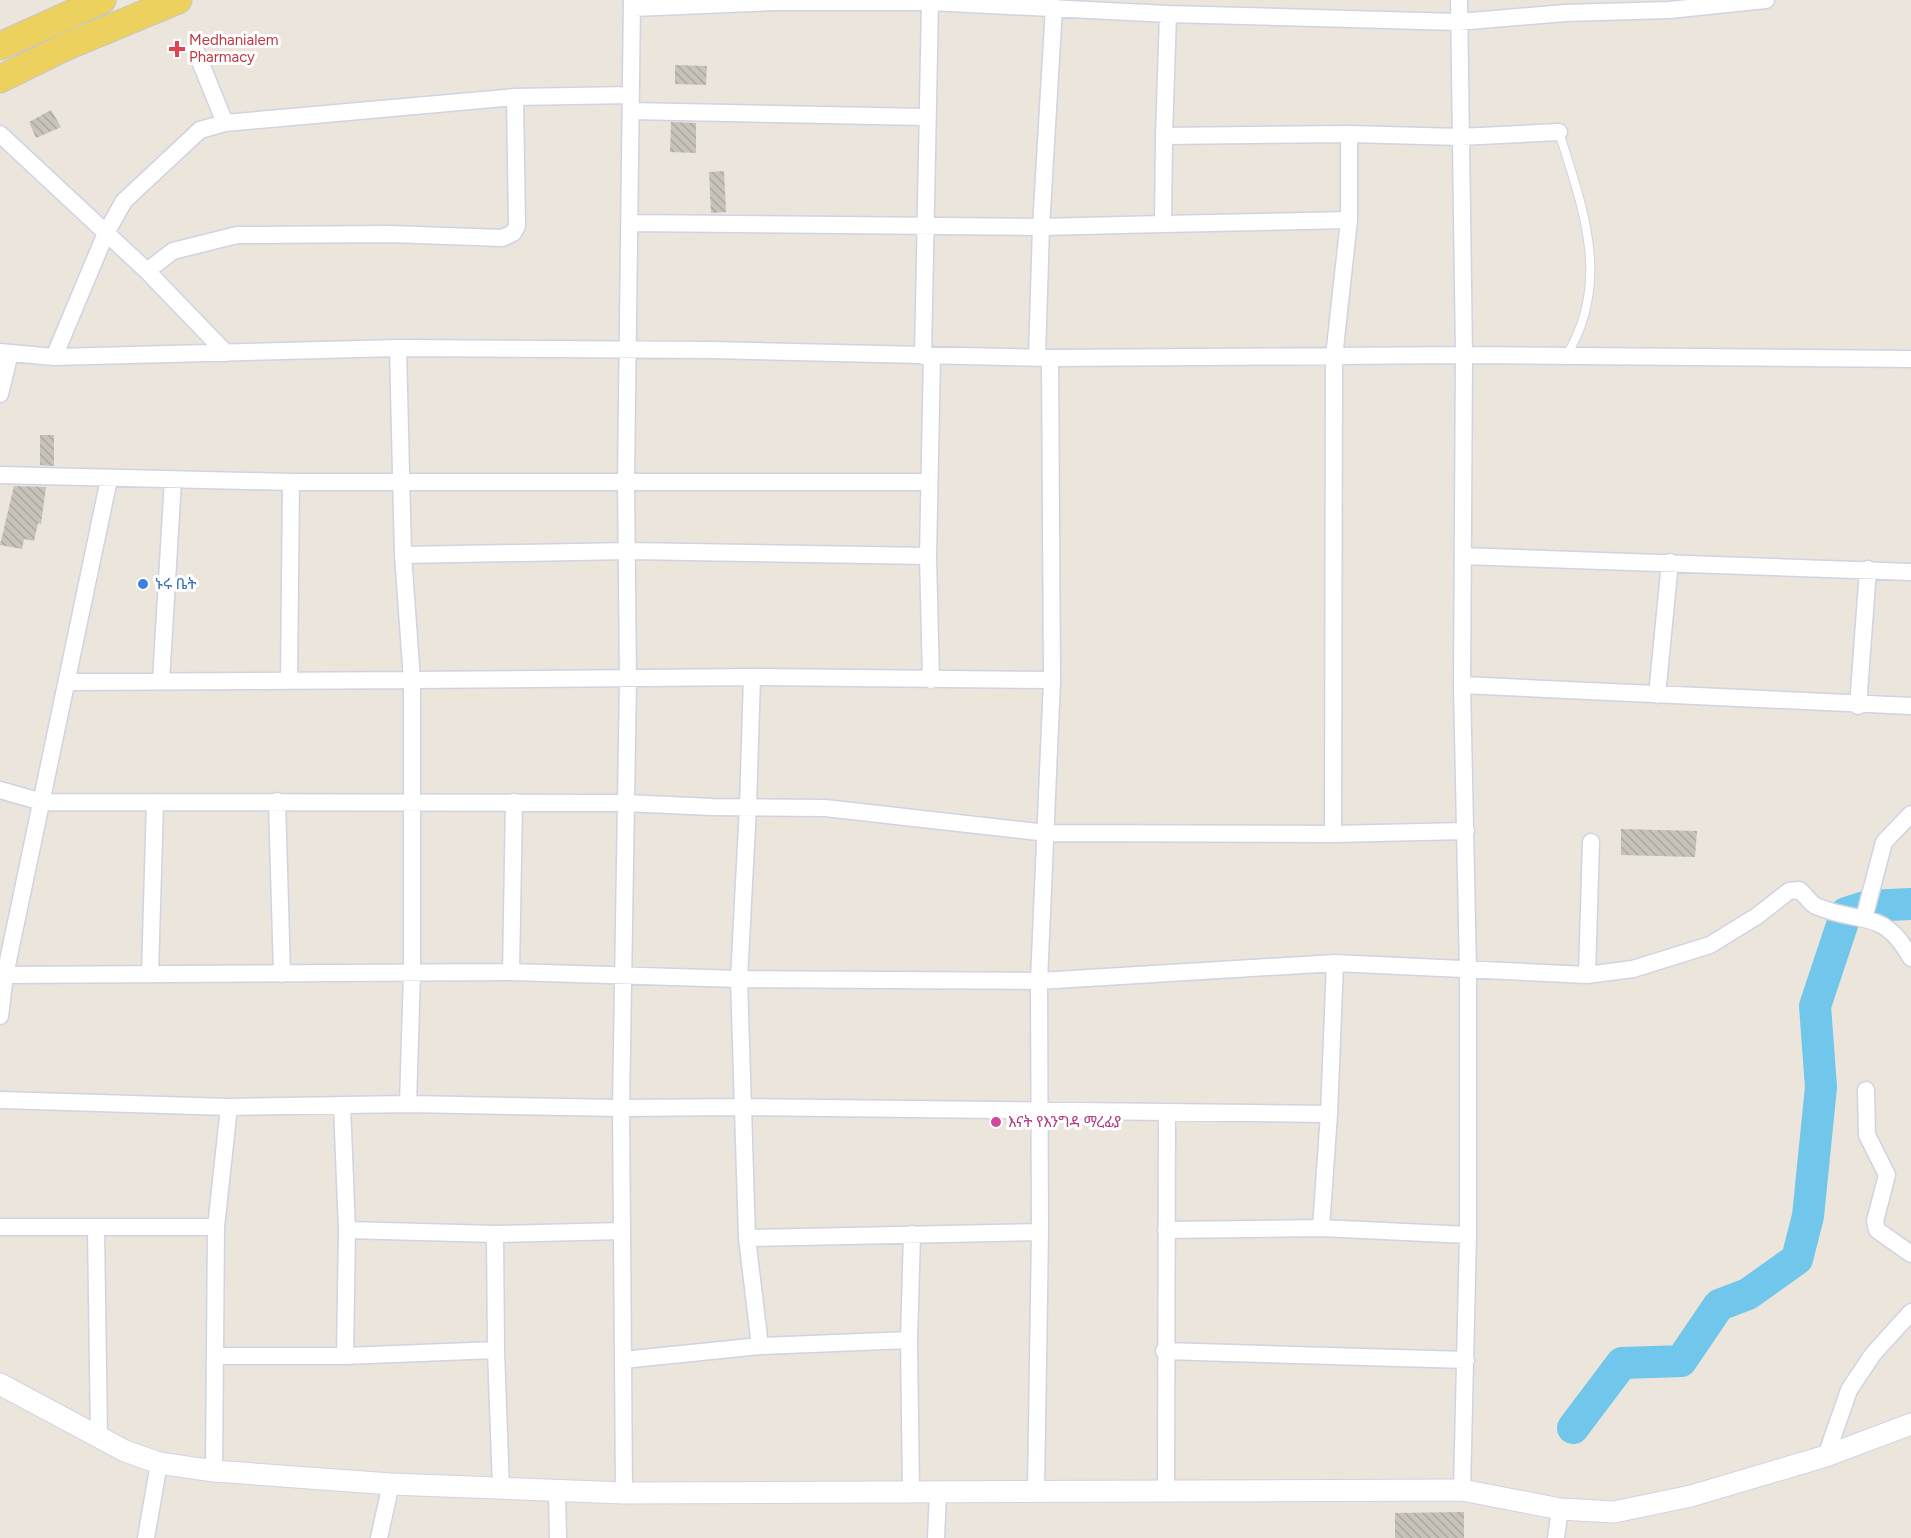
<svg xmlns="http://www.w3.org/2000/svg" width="1911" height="1538" viewBox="0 0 1911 1538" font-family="Figtree,'Noto Sans Ethiopic',sans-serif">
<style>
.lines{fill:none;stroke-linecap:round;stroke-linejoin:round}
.river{stroke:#70c6eb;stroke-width:32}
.building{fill:url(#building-back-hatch)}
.service-casing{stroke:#d0d3e2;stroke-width:10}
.minor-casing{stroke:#d0d3e2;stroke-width:19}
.tertiary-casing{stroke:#d0d3e2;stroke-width:23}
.primary-casing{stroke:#c7c7c7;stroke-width:29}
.service{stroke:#fff;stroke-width:8}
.minor{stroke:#fff;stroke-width:16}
.tertiary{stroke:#fff;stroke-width:21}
.primary{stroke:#edd15e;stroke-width:27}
.health-dot{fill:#e0444e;stroke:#fff;stroke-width:2}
.shop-dot{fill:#3f7fe0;stroke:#fff;stroke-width:2}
.hotel-dot{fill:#d1479c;stroke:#fff;stroke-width:2}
.labels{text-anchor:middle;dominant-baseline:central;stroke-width:6;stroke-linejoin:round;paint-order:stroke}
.health-label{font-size:15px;fill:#be3a42;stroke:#fff;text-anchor:start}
.shop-label{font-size:15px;fill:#366cbe;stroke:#fff;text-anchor:start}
.hotel-label{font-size:15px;fill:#b23c85;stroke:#fff;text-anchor:start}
</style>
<defs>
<pattern id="building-back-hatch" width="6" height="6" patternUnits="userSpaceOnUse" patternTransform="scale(1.5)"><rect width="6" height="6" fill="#c7c3ba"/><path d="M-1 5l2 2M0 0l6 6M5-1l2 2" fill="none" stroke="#aba8a0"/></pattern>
</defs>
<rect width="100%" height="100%" fill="#ebe5db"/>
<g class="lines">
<path class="river" d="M1573,1428L1622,1363L1681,1361L1719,1305L1748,1294L1797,1259L1808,1216L1821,1087L1815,1006L1846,913L1868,906L1911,904"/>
</g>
<path class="building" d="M675,65L707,66L706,85L675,84Z
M51,110L61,127L36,138L29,122Z
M671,122L696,123V153L670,152Z
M724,171L726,212L711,213L709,172Z
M40,435H54V466L40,465Z
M14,486L46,487L41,524L38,523L34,541L24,539L22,549L0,545Z
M1621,829L1697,831L1695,857L1621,855Z
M1464,1512V1538H1395V1513Z"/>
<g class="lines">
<g class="service-casing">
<path id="service" d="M1559,132C1583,209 1612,282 1566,356"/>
</g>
<g class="minor-casing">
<path id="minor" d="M1459,0L1464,355L1462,685L1468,971V1235L1462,1490
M633,8L774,2H930L1168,14L1164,136L1349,134
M1168,14L1458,22L1565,13L1669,10L1766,0
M195,49L225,123
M631,111L926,117
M0,134L147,271L226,353
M629,223L1041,227L1054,7
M1163,224L1349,220
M147,271L173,251L237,235L390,234L502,238L513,233L517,226L515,97
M398,348L403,555L412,680L752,677L1052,680
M0,352L54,357L398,348L711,350L1050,358L1464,355L1911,359
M923,356L930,2
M54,357L106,233L124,201L200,130L225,123L515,97L631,95
M1037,357L1041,227L1163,224L1164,136
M0,394L10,353
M0,475L291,482H929
M403,555L629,551L928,556
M1463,556L1911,572
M752,677L748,806L739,979L747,1238L760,1346L909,1340
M289,680L291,482
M931,680L928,556L932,356
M161,681L173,480
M67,682L412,680V973L408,1104
M1462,685L1911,706
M1657,695L1670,562
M1858,706L1868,569
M0,790L42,802L625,803L712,807L825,808L1047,833L1333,834L1466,831
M277,801L282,974
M1333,834L1334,357L1349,220V134L1460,137L1559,132
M1864,918L1884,842L1911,814
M511,972L514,802
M150,974L155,802
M5,975L511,972L739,979L1039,981L1335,963L1587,975L1633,969L1710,945L1757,916L1789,891L1799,890C1805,894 1810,903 1816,906C1859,925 1883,907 1911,958
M1587,975L1591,842
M0,1016L5,975L109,479
M1866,1090L1867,1135L1887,1175L1875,1221L1877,1230L1911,1254
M0,1100L229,1107L408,1104L621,1108L742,1107L1329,1114
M342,1105L347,1230
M0,1227H216L214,1471
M216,1227L229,1107
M96,1228L99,1437
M1321,1228L1329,1114L1335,963
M1166,1230L1321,1228L1468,1235
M1040,1232L1039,981L1052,680L1050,358
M495,1234L622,1231
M747,1238L1040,1232L1036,1491
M1164,1351L1466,1360
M216,1356H345L496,1350L501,1488
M345,1356L347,1230L495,1234L496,1350
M623,1360L621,1108L628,679L626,481L632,0
M1826,1456L1849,1390L1873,1354L1911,1312
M557,1489L558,1538
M1166,1491L1167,1113
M911,1492L909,1340L912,1234
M624,1493L623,1360L760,1346
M146,1538L159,1463
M379,1538L391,1484
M936,1538L938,1492
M1556,1538L1560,1509"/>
</g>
<g class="tertiary-casing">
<path id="tertiary" d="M0,1384L125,1451L159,1463L214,1471L391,1484L624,1493L1462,1490L1560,1509L1614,1512L1691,1496L1826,1456L1911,1424"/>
</g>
<g class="primary-casing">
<path id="primary" d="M0,46L102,0
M0,79L67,46L178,0"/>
</g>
<use href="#service" class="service"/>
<use href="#minor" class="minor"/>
<use href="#tertiary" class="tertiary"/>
<use href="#primary" class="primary"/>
</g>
<path class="health-dot" d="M174 40h6v6h6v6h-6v6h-6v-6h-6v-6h6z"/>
<circle class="shop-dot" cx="143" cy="584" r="6"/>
<circle class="hotel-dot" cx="996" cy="1122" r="6"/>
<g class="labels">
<g class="health-label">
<text x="189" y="40">Medhanialem<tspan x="189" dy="17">Pharmacy</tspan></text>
</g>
<g class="shop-label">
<text x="155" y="584">ኑሩ ቤት</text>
</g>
<g class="hotel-label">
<text x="1008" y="1122">እናት የእንግዳ ማረፊያ</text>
</g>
</g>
</svg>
